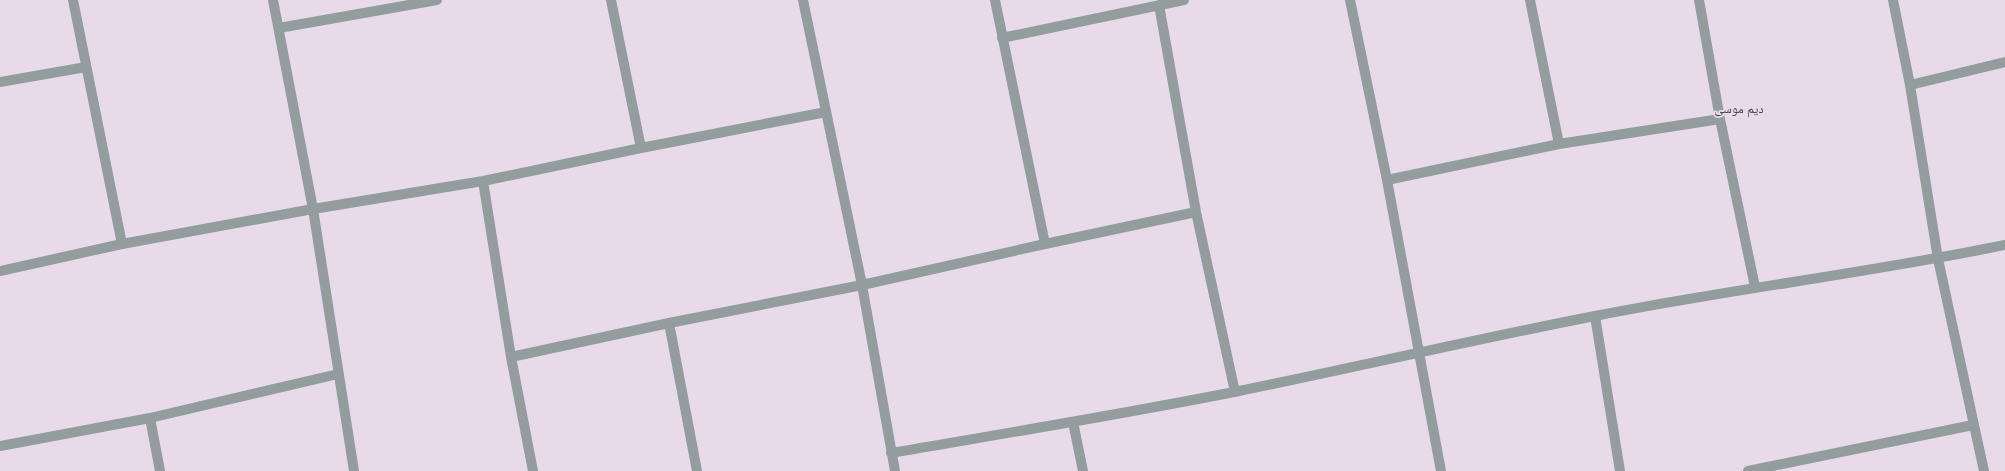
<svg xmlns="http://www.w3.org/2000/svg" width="2005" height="471" viewBox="0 0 2005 471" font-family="'Golos Text','Noto Naskh Arabic',sans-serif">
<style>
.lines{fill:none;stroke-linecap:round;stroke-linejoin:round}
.minor{stroke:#939d9d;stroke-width:10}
.labels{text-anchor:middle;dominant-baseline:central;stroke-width:3.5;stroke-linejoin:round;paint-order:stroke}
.quarter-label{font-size:13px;fill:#504451;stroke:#e9daea}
</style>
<rect width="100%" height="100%" fill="#e9daea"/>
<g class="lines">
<path class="minor" d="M73,0L122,244
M273,0L313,209L354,471
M611,0L641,148
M803,0L862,285L895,471
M995,0L1045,244
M1350,0L1387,180L1441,471
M1530,0L1559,144
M1699,0L1720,119L1755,287
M1893,0L1910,85L1938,259L1984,471
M1159,5L1196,212L1235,392
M279,28L437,0
M1002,38L1184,0
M0,82L86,67
M1910,85L2005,62
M1387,180L1559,144L1720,119
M483,181L511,357L533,471
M0,271L122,244L313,209L483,181L641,148L826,112
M1595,316L1620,471
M669,323L697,471
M511,357L669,323L862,285L1045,244L1196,212
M150,418L160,471
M1073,422L1083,471
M0,446L150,418L338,374
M891,453C1007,433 1124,414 1239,391C1358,367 1476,339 1595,316C1731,289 1869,273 2005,245
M1748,471L1973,425"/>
</g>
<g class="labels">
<g class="quarter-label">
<text x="1739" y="108">ديم موسى</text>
</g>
</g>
</svg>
